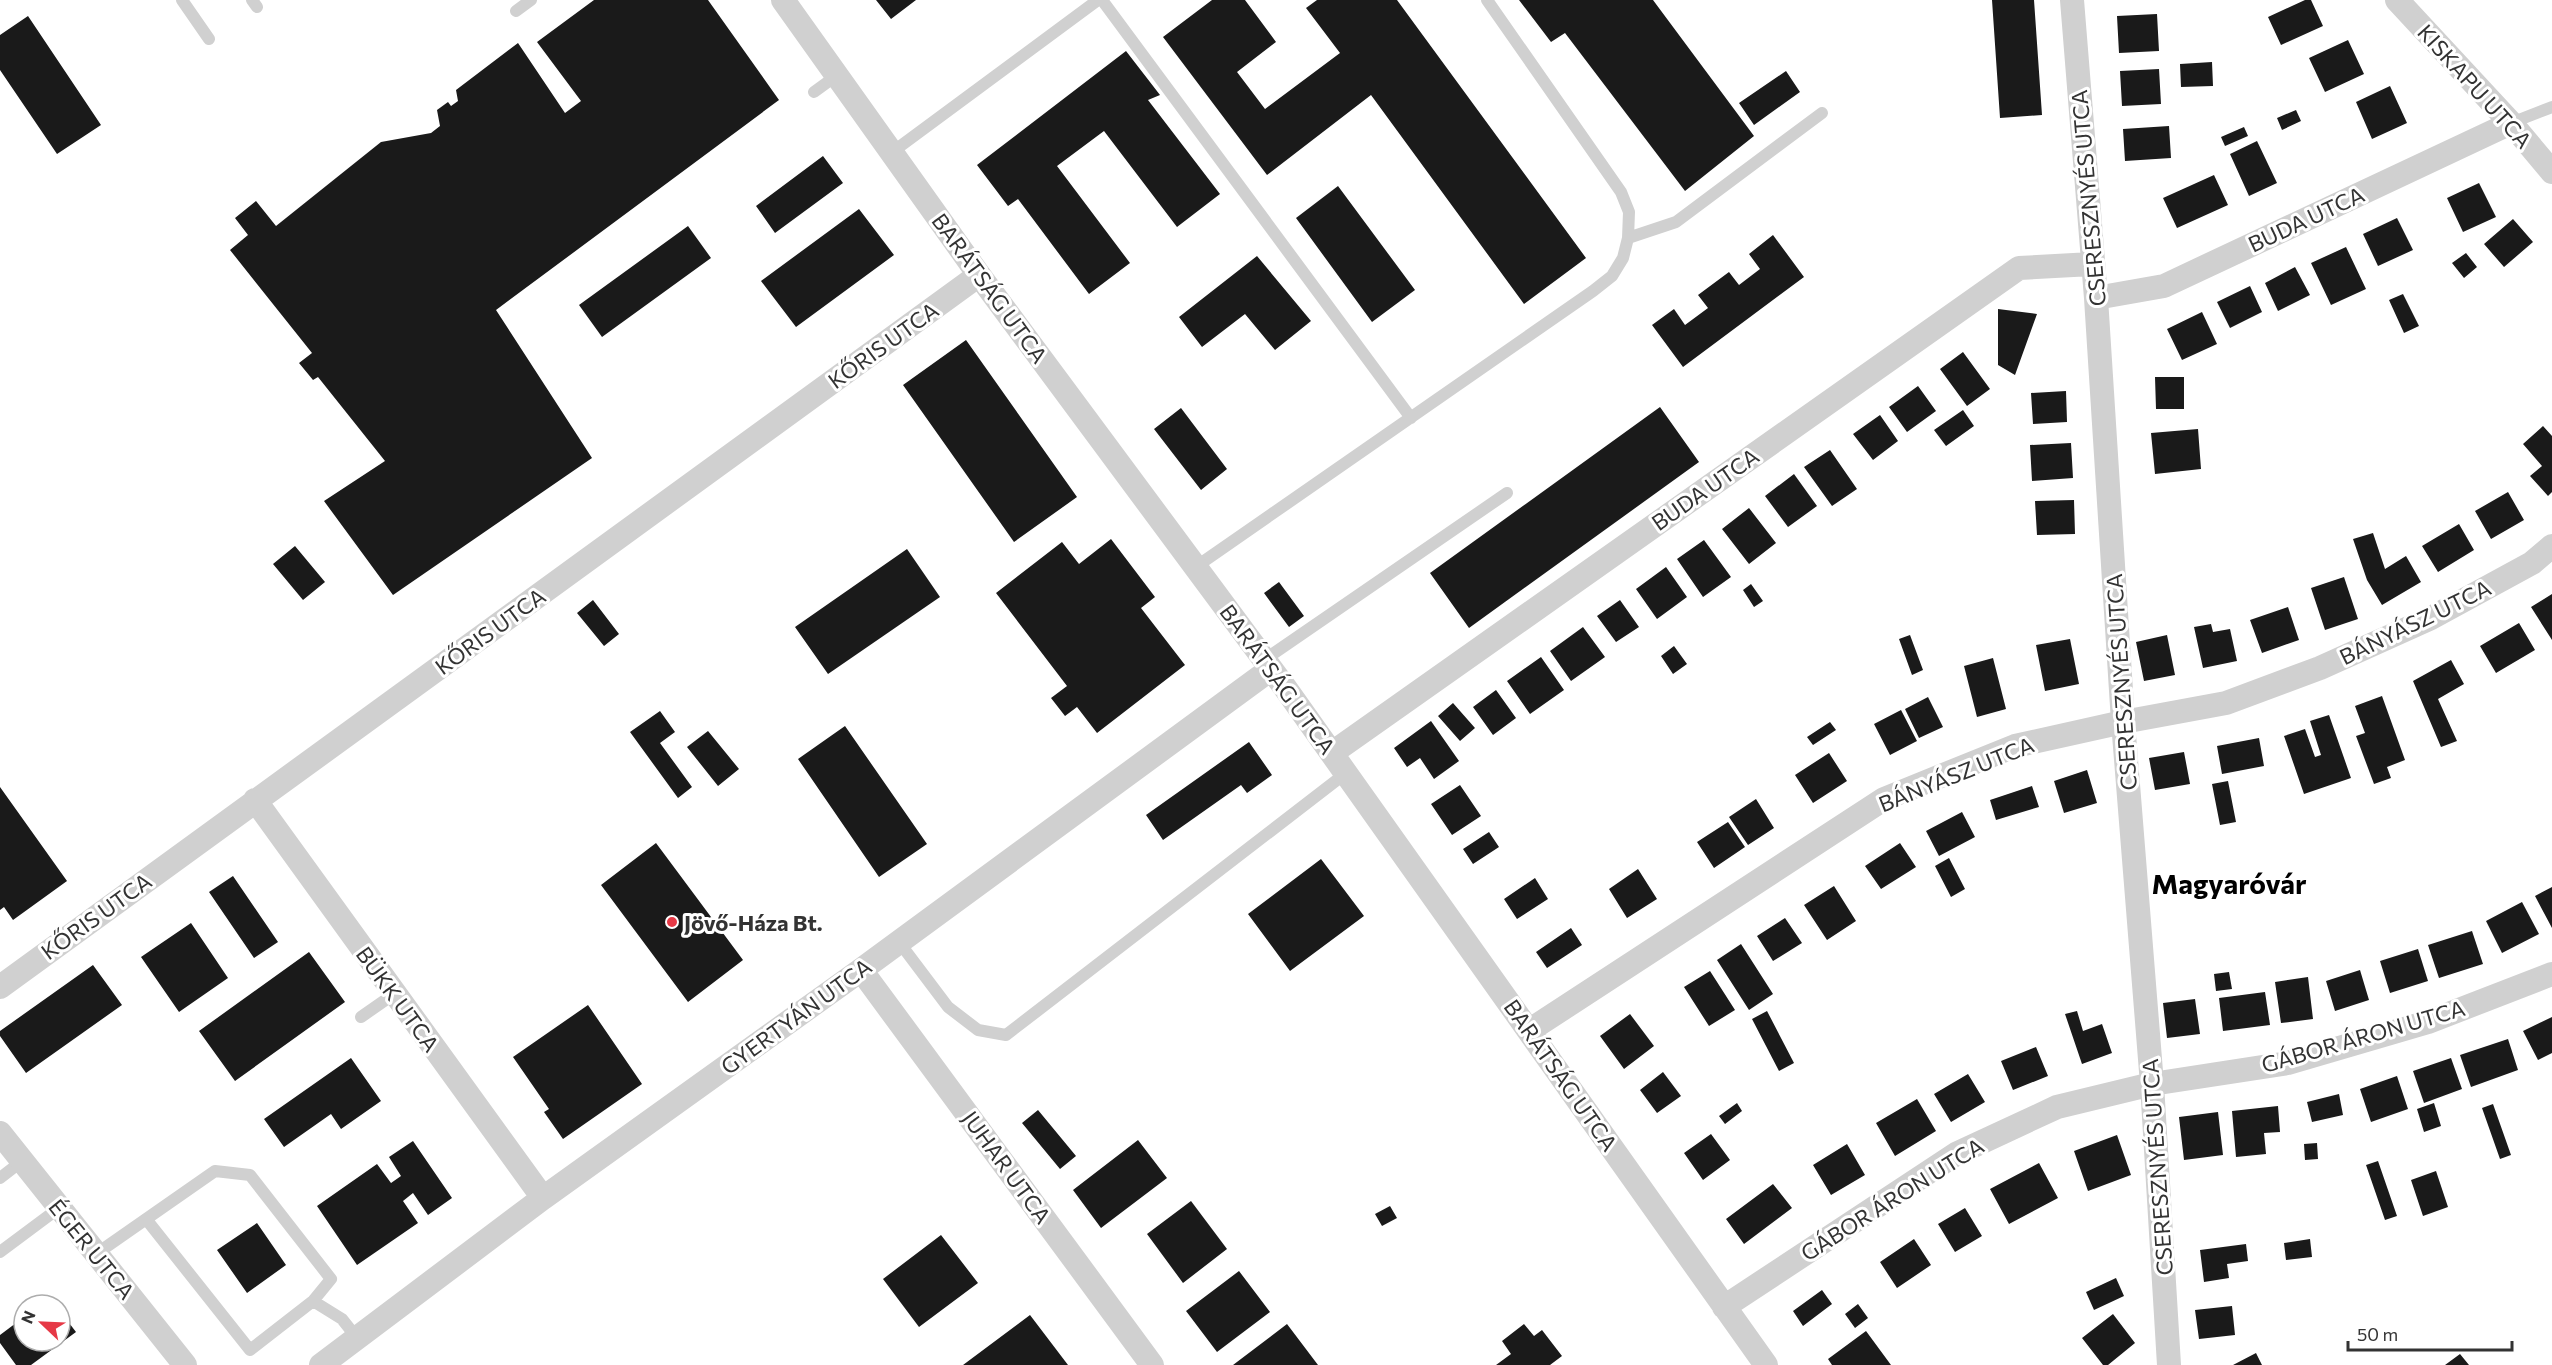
<svg xmlns="http://www.w3.org/2000/svg" width="2552" height="1365" viewBox="0 0 2552 1365" font-family="Commissioner,sans-serif">
<style>
.building{fill:#1a1a1a}
.lines{fill:none;stroke-linecap:round;stroke-linejoin:round}
.service{stroke:#d0d0d0;stroke-width:12}
.minor{stroke:#d0d0d0;stroke-width:24}
.poi-dot{fill:#e63946;stroke:#fff;stroke-width:2}
.labels{text-anchor:middle;dominant-baseline:central;stroke-width:6;stroke-linejoin:round;paint-order:stroke}
.street-label{font-size:22px;fill:#333;stroke:#fff}
.poi-label{font-size:22px;font-weight:bold;fill:#333;stroke:#fff;text-anchor:start}
.district-label{font-size:28px;font-weight:bold;fill:#000;stroke:#fff}
</style>
<rect width="100%" height="100%" fill="#fff"/>
<path class="building" d="M594,0H708L779,100L496,310L592,458L393,595L324,501L385,461L318,377L313,380L299,363L312,353L230,250L248,235L235,218L256,201L276,226L381,142L431,133L440,126L437,110L448,102L451,106L458,101L456,90L518,43L565,113L581,101L537,42Z
M876,0H916L891,19Z
M1212,0H1245L1276,42L1237,72L1265,109L1340,53L1306,8L1317,0H1397L1586,258L1524,304L1371,95L1267,175L1163,37Z
M1519,0H1653L1754,136L1685,191L1565,33L1551,42Z
M1992,0H2034L2042,115L2000,118Z
M2305,0H2311L2323,26L2281,45L2268,17Z
M2157,14L2159,51L2119,53L2117,16Z
M28,16L101,125L57,154L0,70V35Z
M2348,40L2364,74L2325,92L2309,58Z
M1126,51L1160,95L1148,100L1220,194L1177,227L1104,131L1057,166L1130,263L1089,294L1018,199L1008,206L977,165Z
M2212,62L2213,86L2181,87L2180,64Z
M2159,69L2161,104L2122,106L2120,71Z
M1786,71L1800,92L1754,125L1739,103Z
M2390,86L2407,123L2372,139L2356,102Z
M2296,110L2301,121L2282,130L2277,118Z
M2169,126L2171,158L2125,161L2123,129Z
M2244,127L2248,136L2225,146L2221,137Z
M2257,141L2277,183L2249,196L2230,154Z
M823,156L843,183L775,233L756,206Z
M2214,175L2228,205L2177,228L2163,198Z
M2479,183L2496,217L2463,232L2447,198Z
M1338,186L1415,290L1372,322L1296,218Z
M859,209L894,255L796,327L761,281Z
M2397,218L2413,250L2378,266L2363,234Z
M2513,219L2533,242L2504,267L2484,244Z
M688,226L711,258L602,337L579,305Z
M1773,235L1804,277L1683,367L1652,325L1674,309L1685,325L1708,308L1698,295L1729,272L1739,285L1760,269L1749,254Z
M2346,247L2366,289L2331,305L2311,263Z
M2466,253L2477,267L2464,278L2452,263Z
M1257,256L1311,321L1275,350L1245,314L1202,347L1179,317Z
M2295,267L2310,295L2278,311L2265,283Z
M2250,286L2262,312L2230,328L2217,302Z
M2403,294L2419,326L2404,333L2389,300Z
M1998,309L2037,314L2015,375L1998,365Z
M2202,312L2217,344L2182,360L2167,329Z
M966,340L1077,497L1014,542L903,385Z
M1963,352L1990,389L1967,406L1940,369Z
M2155,377H2184V409H2156Z
M1918,386L1936,411L1907,432L1889,407Z
M2066,391L2067,422L2033,424L2031,393Z
M1660,407L1699,462L1469,628L1430,573Z
M1181,408L1227,469L1201,490L1154,429Z
M1963,410L1974,426L1946,446L1934,430Z
M1880,415L1898,441L1873,460L1853,434Z
M2543,426L2552,436V492L2548,496L2530,476L2542,466L2523,444Z
M2198,429L2201,469L2155,474L2151,433Z
M2071,443L2073,478L2032,481L2030,445Z
M1830,450L1857,489L1832,506L1804,467Z
M1794,474L1817,506L1788,527L1765,496Z
M2508,492L2524,520L2491,539L2475,511Z
M2074,500L2075,534L2037,535L2035,501Z
M1749,508L1776,543L1749,564L1722,529Z
M2459,524L2474,550L2438,572L2422,546Z
M2373,533L2385,569L2406,556L2421,582L2382,605L2367,580L2353,539Z
M1111,539L1155,597L1141,608L1185,665L1097,733L1077,707L1065,716L1051,698L1067,686L996,593L1062,542L1079,564Z
M1704,540L1731,577L1703,597L1677,559Z
M295,546L325,582L303,600L273,564Z
M907,549L940,597L828,674L795,627Z
M1666,567L1687,597L1657,619L1636,589Z
M2344,577L2358,619L2325,630L2311,588Z
M1279,582L1304,616L1289,627L1264,593Z
M1751,584L1763,601L1754,607L1743,590Z
M2552,594V640L2531,607Z
M593,600L619,634L604,646L577,613Z
M1620,600L1639,627L1616,642L1597,616Z
M2288,607L2299,640L2262,653L2250,620Z
M2519,623L2535,650L2496,673L2480,646Z
M2211,624L2213,632L2230,629L2237,661L2203,668L2194,627Z
M1583,627L1605,657L1571,681L1550,651Z
M1910,635L1923,670L1912,675L1899,639Z
M2167,635L2175,675L2144,681L2136,642Z
M2070,639L2079,684L2045,691L2036,645Z
M1674,646L1687,664L1673,674L1661,656Z
M1541,657L1564,690L1530,714L1507,681Z
M1993,658L2006,709L1977,717L1964,666Z
M2451,660L2464,684L2438,699L2457,741L2441,747L2413,681Z
M1496,690L1516,718L1493,735L1473,707Z
M2382,696L2405,760L2387,767L2391,778L2374,784L2356,736L2365,733L2355,706Z
M1928,697L1943,727L1919,738L1905,709Z
M1453,703L1475,728L1460,741L1438,716Z
M1901,710L1917,741L1890,755L1874,724Z
M660,711L675,732L660,743L692,787L678,798L630,732Z
M2329,715L2351,778L2304,794L2284,736L2305,729L2315,757L2321,755L2310,721Z
M1431,721L1459,761L1434,779L1420,758L1407,767L1394,748Z
M1830,722L1836,730L1813,745L1807,737Z
M845,726L927,844L879,877L798,759Z
M708,731L739,769L718,786L687,747Z
M2259,738L2264,766L2222,774L2217,746Z
M1249,742L1272,775L1247,793L1241,785L1163,840L1146,815Z
M2184,752L2190,784L2155,790L2149,758Z
M1829,753L1847,781L1813,803L1795,775Z
M2087,770L2097,803L2064,813L2054,781Z
M2228,781L2236,822L2220,825L2212,784Z
M1460,785L1481,816L1452,835L1431,804Z
M2032,786L2039,807L1996,820L1990,800Z
M0,787L67,881L13,920L4,907L0,910Z
M1756,799L1774,828L1748,845L1729,817Z
M1962,812L1975,837L1939,856L1926,831Z
M1728,822L1745,847L1714,868L1697,842Z
M1489,832L1499,847L1473,864L1463,849Z
M656,843L743,960L688,1002L601,885Z
M1900,843L1916,867L1881,889L1865,866Z
M1949,858L1965,889L1951,897L1935,866Z
M1321,859L1364,916L1290,971L1248,914Z
M1638,869L1657,899L1627,918L1609,889Z
M233,876L278,942L254,958L209,892Z
M1535,878L1548,899L1517,919L1504,899Z
M1834,886L1856,921L1827,940L1804,905Z
M2552,887V928L2535,896Z
M2522,902L2539,934L2502,953L2486,921Z
M1785,918L1802,943L1773,961L1757,936Z
M191,923L228,978L179,1012L141,957Z
M1571,928L1582,945L1547,968L1536,952Z
M2472,931L2483,964L2439,978L2428,945Z
M1741,944L1773,994L1749,1010L1717,960Z
M2418,949L2428,981L2390,993L2380,961Z
M309,952L345,1002L235,1081L199,1031Z
M93,965L122,1005L26,1073L0,1036V1031Z
M2360,970L2369,1000L2335,1011L2326,981Z
M1710,971L1735,1010L1709,1026L1684,987Z
M2229,972L2232,989L2216,991L2214,974Z
M2308,977L2313,1019L2281,1023L2275,982Z
M2265,992L2270,1025L2223,1031L2219,998Z
M2195,999L2200,1034L2167,1038L2163,1003Z
M588,1005L642,1084L563,1139L544,1112L549,1109L513,1057Z
M1767,1011L1794,1063L1779,1071L1752,1019Z
M2077,1011L2083,1031L2102,1024L2112,1053L2082,1064L2065,1014Z
M1630,1014L1654,1046L1624,1069L1600,1036Z
M2552,1017V1053L2538,1060L2523,1031Z
M2508,1039L2518,1070L2471,1087L2460,1055Z
M2036,1047L2048,1076L2013,1090L2001,1061Z
M351,1058L381,1101L341,1129L331,1114L284,1147L264,1119Z
M2451,1058L2462,1089L2424,1103L2413,1071Z
M1663,1072L1681,1096L1657,1113L1640,1090Z
M1968,1074L1985,1102L1951,1122L1934,1094Z
M2397,1076L2408,1109L2371,1122L2360,1089Z
M2339,1094L2343,1115L2312,1122L2307,1102Z
M1917,1099L1936,1131L1895,1156L1876,1123Z
M1737,1103L1742,1111L1725,1124L1719,1116Z
M2434,1103L2441,1126L2424,1132L2417,1109Z
M2493,1104L2511,1155L2500,1159L2482,1108Z
M2278,1106L2280,1132L2264,1133L2266,1154L2236,1157L2232,1111Z
M1038,1110L1076,1156L1060,1169L1022,1123Z
M2218,1112L2223,1155L2184,1160L2179,1117Z
M1711,1134L1730,1160L1703,1180L1684,1153Z
M2117,1135L2131,1175L2088,1191L2074,1151Z
M1138,1140L1167,1178L1101,1228L1073,1190Z
M413,1141L452,1198L428,1215L413,1193L403,1201L418,1223L357,1265L317,1206L377,1164L391,1183L401,1176L389,1157Z
M2317,1143L2318,1159L2305,1160L2304,1144Z
M1847,1144L1865,1175L1831,1195L1813,1165Z
M2378,1161L2397,1216L2385,1220L2366,1165Z
M2039,1163L2058,1198L2009,1224L1990,1189Z
M2436,1171L2448,1207L2423,1216L2411,1180Z
M1773,1184L1792,1208L1744,1244L1726,1219Z
M1191,1201L1227,1249L1183,1283L1147,1234Z
M1390,1206L1397,1218L1382,1226L1375,1214Z
M1965,1208L1982,1236L1955,1252L1938,1224Z
M257,1223L286,1265L247,1293L217,1250Z
M941,1235L978,1283L919,1327L883,1279Z
M1914,1239L1931,1265L1897,1288L1880,1262Z
M2310,1239L2312,1257L2286,1260L2284,1243Z
M2246,1244L2248,1261L2227,1264L2229,1278L2204,1282L2200,1250Z
M1239,1271L1270,1312L1217,1352L1186,1311Z
M2116,1278L2124,1296L2094,1310L2086,1292Z
M1822,1290L1832,1304L1803,1326L1793,1311Z
M50,1298L56,1305H40Z
M1858,1304L1868,1318L1855,1328L1845,1314Z
M2232,1306L2235,1335L2199,1339L2195,1310Z
M60,1311L76,1332L31,1365H16L0,1343V1335L24,1317V1341H60Z
M2113,1314L2135,1343L2108,1365H2103L2082,1338Z
M1030,1315L1068,1365H963Z
M1287,1324L1318,1365H1233Z
M1524,1324L1534,1336L1542,1330L1562,1356L1550,1365H1496L1511,1354L1502,1341Z
M1866,1331L1891,1365H1832L1828,1359Z
M2256,1353L2262,1365H2233Z
M2460,1354L2469,1365H2445Z"/>
<g class="lines">
<path class="service" d="M182,0L209,39
M252,0L257,7
M1102,0L1411,418
M516,11L531,0
M814,92L836,76
M2511,123L2552,107
M891,153L1098,0
M1628,238L1676,222L1822,113
M1197,566L1593,291L1612,276L1623,258L1628,238L1629,212L1621,192L1487,0
M1264,660L1507,493
M899,942L948,1007L978,1030L1006,1035L1346,773
M361,1017L394,994
M0,1178L22,1161
M146,1219L250,1350L313,1301
M0,1252L59,1208
M96,1254L215,1171L250,1175L331,1279L313,1301L342,1319L357,1338"/>
<path class="minor" d="M783,0L979,275L1286,689L1766,1365
M2072,0L2096,298L2123,722L2152,1084L2169,1365
M2397,0L2511,123L2552,172
M2096,298L2164,286L2511,123
M1332,753L2019,268L2092,264
M255,800L543,1198
M861,970L1152,1365
M0,987L979,275
M1530,1030L1884,799L2015,746L2123,722L2226,703L2320,668L2431,618L2532,563L2552,546
M0,1133L185,1365
M1724,1307L1956,1154L2057,1107L2152,1084L2288,1063L2428,1022L2552,974
M321,1365L543,1198L861,970L1271,669"/>
</g>
<circle class="poi-dot" cx="672" cy="922" r="6"/>
<g class="labels">
<g class="street-label">
<text transform="translate(2475 86) rotate(48)">KISKAPU UTCA</text>
<text transform="translate(2088 198) rotate(-95)">CSERESZNYÉS UTCA</text>
<text transform="translate(2306 219) rotate(-25)">BUDA UTCA</text>
<text transform="translate(990 288) rotate(54)">BARÁTSÁG UTCA</text>
<text transform="translate(883 345) rotate(-36)">KŐRIS UTCA</text>
<text transform="translate(1705 489) rotate(-35)">BUDA UTCA</text>
<text transform="translate(2415 622) rotate(-26)">BÁNYÁSZ UTCA</text>
<text transform="translate(490 631) rotate(-36)">KŐRIS UTCA</text>
<text transform="translate(1278 679) rotate(54)">BARÁTSÁG UTCA</text>
<text transform="translate(2121 682) rotate(-94)">CSERESZNYÉS UTCA</text>
<text transform="translate(1956 774) rotate(-22)">BÁNYÁSZ UTCA</text>
<text transform="translate(96 916) rotate(-36)">KŐRIS UTCA</text>
<text transform="translate(398 999) rotate(54)">BÜKK UTCA</text>
<text transform="translate(796 1016) rotate(-36)">GYERTYÁN UTCA</text>
<text transform="translate(2363 1036) rotate(-16)">GÁBOR ÁRON UTCA</text>
<text transform="translate(1561 1075) rotate(55)">BARÁTSÁG UTCA</text>
<text transform="translate(1007 1167) rotate(54)">JUHAR UTCA</text>
<text transform="translate(2157 1167) rotate(-94)">CSERESZNYÉS UTCA</text>
<text transform="translate(1892 1199) rotate(-32)">GÁBOR ÁRON UTCA</text>
<text transform="translate(92 1249) rotate(51)">ÉGER UTCA</text>
</g>
<g class="poi-label">
<text x="684" y="922">Jövő-Háza Bt.</text>
</g>
<g class="district-label">
<text x="2229" y="883">Magyaróvár</text>
</g>
</g>
<g transform="translate(42 1323) rotate(293)"><circle r="28" fill="#ffffff" stroke="#adadad" stroke-width="1.5"/>
<path d="M0-4.5L10 22L0 15L-10 22Z" fill="#e63946"/>
<text y="-9" font-size="16" font-weight="bold" text-anchor="middle" fill="#333333">N</text>
</g>
<path d="M2348 1341v9h164v-9" fill="none" stroke="#333333" stroke-width="3"/>
<text x="2357" y="1341" font-size="18" fill="#333333" stroke="#ffffff" stroke-width="4.5" paint-order="stroke">50 m</text>
</svg>
